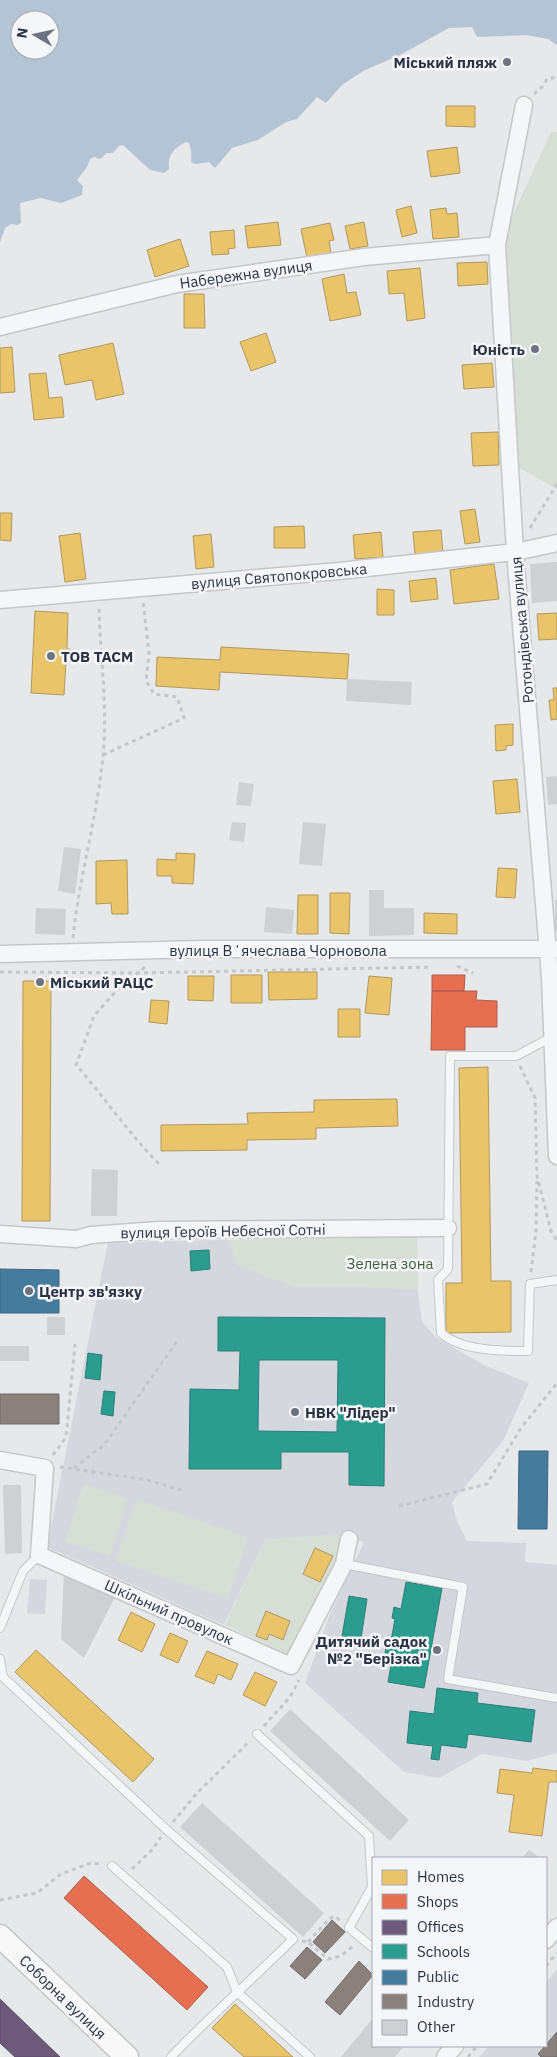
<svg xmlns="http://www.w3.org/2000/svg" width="557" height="2057" viewBox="0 0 557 2057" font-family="'IBM Plex Sans',sans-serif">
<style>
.built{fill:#d4d7dd}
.green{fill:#d6ded6}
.water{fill:#b4c4d5;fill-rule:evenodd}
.homes{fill:#e9c46a;stroke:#b0995f}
.shops{fill:#e76f51;stroke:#af5d4d}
.offices{fill:#6d597a;stroke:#594e6a}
.schools{fill:#2a9d8f;stroke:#2a7e79;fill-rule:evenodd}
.public{fill:#457b9d;stroke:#3d6683}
.industry{fill:#8a817c;stroke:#6e6a6c}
.building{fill:#ced0d3}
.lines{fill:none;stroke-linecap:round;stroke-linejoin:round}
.lane-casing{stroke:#c4c6c8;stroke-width:10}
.street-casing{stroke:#c4c6c8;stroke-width:19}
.secondary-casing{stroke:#c4c6c8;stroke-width:25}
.path{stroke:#c5c6ca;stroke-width:3;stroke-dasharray:4 4;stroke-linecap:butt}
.lane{stroke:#f5f6f7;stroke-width:8}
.street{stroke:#f5f6f7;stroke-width:16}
.secondary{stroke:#f8f8f8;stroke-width:22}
.poi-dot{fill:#6c737f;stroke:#f4f6f9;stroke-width:2}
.labels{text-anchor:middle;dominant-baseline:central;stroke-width:5;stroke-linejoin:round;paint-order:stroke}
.poi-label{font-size:15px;font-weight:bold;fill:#2b3445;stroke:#f4f6f9;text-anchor:start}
.street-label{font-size:15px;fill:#2b3445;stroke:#f4f6f9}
.park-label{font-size:15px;fill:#3f6138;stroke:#f4f6f9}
</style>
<rect width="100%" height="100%" fill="#e6e8ea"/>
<path class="built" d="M417,1237L418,1290L422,1322L437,1338L484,1365L529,1383L503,1441L452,1502L457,1521L467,1541L526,1543L525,1562L557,1565V1753L527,1761L482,1754L439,1778L404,1772L305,1683L329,1617L364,1542L334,1535L265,1540L224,1625L47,1547L108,1242Z
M30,1579L47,1580L45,1614L27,1613Z
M557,1969V2057H479L489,2046H546V1983Z"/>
<path class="green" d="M551,132H557V489L519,468L506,230Z
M417,1237L418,1290L360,1287H294L236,1265L229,1240Z
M83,1484L128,1498L110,1556L65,1542Z
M136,1499L248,1537L228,1599L116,1561Z
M334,1535L349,1539L296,1658L225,1625L265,1540Z"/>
<path class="water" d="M0,0H557V45L548,39L526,35L477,37L472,27L449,28L400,55L363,71L342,85L326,103L317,97L297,119L286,122L258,140L232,148L215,168L209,162L196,164L191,162C192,155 191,150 189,143L186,142C174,148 167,155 169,169L164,173L150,170L123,145L119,146L113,153H107L100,159L94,157L90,159L87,167L77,180L83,186L82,195L61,203L41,198L20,203L21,223L17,225L11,224L5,228L0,242ZM20,20H50V50H20Z"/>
<path class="homes" d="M446,106H475V127L446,126Z
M457,147L460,173L431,177L427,151Z
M411,206L417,233L402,237L396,210Z
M446,208L447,214L457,213L459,237L433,239L430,210Z
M278,222L281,245L248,248L245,226Z
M364,222L368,246L350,249L345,226Z
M330,223L334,240L329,241L331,253L307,258L301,229Z
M234,230L235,248L228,249L229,254L212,255L210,232Z
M180,239L189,266L155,277L147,250Z
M487,262L488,284L458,286L457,263Z
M420,268L425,318L407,321L404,293L389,294L387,271Z
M344,274L347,293L356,292L361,315L330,321L322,279Z
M184,294H204L205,328H184Z
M266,333L276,362L251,371L240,342Z
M113,343L124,394L96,400L92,380L65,385L59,355Z
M12,347L15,392L0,393V348Z
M492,363L494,387L464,389L462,365Z
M46,373L49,398L62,397L64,417L34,420L29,374Z
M498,432L499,465L473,466L471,433Z
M475,509L480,542L465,544L460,511Z
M0,513H12L11,541L0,540Z
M304,526L305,548H274V527Z
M441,530L443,553L415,555L413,532Z
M381,532L383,557L355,559L353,535Z
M80,533L86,579L65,582L59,536Z
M211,534L214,567L196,569L193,536Z
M494,564L499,599L454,604L450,570Z
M436,578L438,599L411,602L409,581Z
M377,589L394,590V615H377Z
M35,611L68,613L67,649H70V662H66L64,695L31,693Z
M557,613V639L539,640L537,614Z
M221,647L349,654L347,679L220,672L219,690L156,686L157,657L220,660Z
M553,688H557V719L551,720L549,700H554Z
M513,724V745L506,746V750L496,751L495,725Z
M517,779L520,812L496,814L493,781Z
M176,853L195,854L193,884L172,883V876H157V859L176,860Z
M127,860L128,914H112L111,903L96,904V861Z
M498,868L517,869L515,898L496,897Z
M330,893H350L349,934L330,933Z
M298,895H318V934H297Z
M424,913L457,914V934L424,933Z
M268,972H317V999L269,1000Z
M231,975H262V1003H231Z
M188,976H214L213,1001L188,1000Z
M369,976L392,978L389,1015L365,1013Z
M23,981H51L50,1221H22Z
M151,1000L169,1001L167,1024L149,1022Z
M338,1009H360V1037H338Z
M488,1067L491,1281H511V1332L446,1333V1283H462L459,1068Z
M397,1099L398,1126L316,1128V1139L247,1140V1150L161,1151V1125L248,1124L247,1113L314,1112V1100Z
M315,1548L333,1556L320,1582L303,1574Z
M266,1611L290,1621L283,1640L269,1634L267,1640L256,1636Z
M131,1612L155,1624L142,1652L118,1640Z
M170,1633L188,1641L178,1663L160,1655Z
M36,1650L154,1759L133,1782L15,1672Z
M207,1651L238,1664L231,1680L218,1674L214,1684L195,1676Z
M255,1672L277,1682L265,1706L243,1695Z
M533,1768L557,1771V1782H549L542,1836L509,1832L514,1795L497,1793L500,1769L532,1773Z
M235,2004L293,2057H244L212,2028Z"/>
<path class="shops" d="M432,975H465L464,991H432Z
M432,991H477L476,1000L497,1001V1027H465V1050H431Z
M84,1876L208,1987L187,2010L64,1898Z"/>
<path class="offices" d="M0,1999L60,2057H15L0,2043Z"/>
<path class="schools" d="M209,1250L210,1269L191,1271L190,1251Z
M218,1317L385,1318L384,1486L349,1485V1452H281V1469H189L190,1389L239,1390L240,1351H218ZM259,1360H338L337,1432L258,1431Z
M88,1353L102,1355L100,1380L85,1378Z
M104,1391L115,1392L113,1416L101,1414Z
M406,1582L442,1588L424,1688L388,1682L393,1654L385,1653L387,1641H391L395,1619L392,1618L394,1607L401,1609Z
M349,1596L367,1599L360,1645L341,1642Z
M437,1688L478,1693L477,1703L535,1710L531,1742L468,1734L466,1748L441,1745L439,1760L431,1759L433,1746L407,1743L410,1711L434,1714Z"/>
<path class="public" d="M0,1269L59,1270V1313H0Z
M519,1451H548L547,1529H518Z"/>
<path class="industry" d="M0,1394H59V1424H0Z
M332,1920L345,1932L325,1953L313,1942Z
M307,1947L322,1960L305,1979L290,1966Z
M359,1961L373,1975L340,2015L325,2002Z
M557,2032V2057H541L538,2054Z"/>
<path class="building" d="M557,562V601L532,603L530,564Z
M347,679L412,682L411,705L346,701Z
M557,776V804L548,805L546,777Z
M239,782L254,784L251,806L236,805Z
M232,822L246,823L244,842L229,840Z
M303,822L326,824L322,866L299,864Z
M64,847L81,849L75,894L58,891Z
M369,890H384V908H414V935L369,936Z
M555,900H557V931H555Z
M266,907L294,910L292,934L264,932Z
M36,908L66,909L65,935L35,934Z
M92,1169L118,1170L117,1216H91Z
M47,1317H65V1335H47Z
M0,1346H29V1361H0Z
M3,1485H21L22,1553L5,1554Z
M64,1572L115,1597L84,1658L61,1639Z
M290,1709L409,1820L390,1841L270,1731Z
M202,1803L324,1913L303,1937L180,1827Z
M529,1850L540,1858H522Z
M373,2018V2046H404L395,2057H341Z"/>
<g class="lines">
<g class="lane-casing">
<path id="lane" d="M552,1037L516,1056H450L448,1269L438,1280L441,1333C461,1351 502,1351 528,1351L530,1284L557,1280
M344,1564L463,1587L448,1679L557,1698
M0,1628L23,1571L39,1555
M0,1659L3,1677L167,1830L293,1939C253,1979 210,2016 171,2057
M257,1734L369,1836L372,1887L349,1928L373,1948
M112,1866L227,1967L237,1992L310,2057"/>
</g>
<g class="street-casing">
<path id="street" d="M524,105L497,245L515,552L550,977L557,1156
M0,327L177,284L364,257L497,245
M0,600L339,571L515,552L557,543
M0,954L201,949H557
M0,1234L76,1239L91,1235L158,1230L448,1228
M0,1460L45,1468L39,1555L291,1666L344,1564L349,1539
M546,1940L557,1927
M445,2057L455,2046"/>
</g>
<g class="secondary-casing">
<path id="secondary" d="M0,1936L127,2057"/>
</g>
<path class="path" d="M534,94L542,87L547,79L557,77
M530,528L557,484
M103,755L184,718L177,697L154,694L146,681L149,653L143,601
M73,938C79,877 97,818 103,756C108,707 100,657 99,607
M457,966L473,973
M145,967L117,990L94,1016L76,1065C105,1098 129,1134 160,1165
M0,972L137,973L431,967
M520,1066L535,1098L537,1176L551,1231L557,1241
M531,1272L536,1231L537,1181
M53,1455L66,1437L75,1344
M60,1467L148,1480L181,1490
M74,1468L104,1445L178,1340
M399,1506L487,1484L521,1428L557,1383
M264,1726L290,1697L299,1680
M173,1822L197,1793L249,1742
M132,1869L151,1851L161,1837
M0,1900L37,1893L61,1874L91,1863L101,1864
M302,1941L308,1942L328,1959L341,1956L353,1946
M308,1942L329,1919L335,1916L340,1921
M546,1966L557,1953
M468,2057L477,2046"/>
<use href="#lane" class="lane"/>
<use href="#street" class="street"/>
<use href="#secondary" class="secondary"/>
</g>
<g class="poi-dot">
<circle cx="507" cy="62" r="5"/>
<circle cx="535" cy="349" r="5"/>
<circle cx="51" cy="656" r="5"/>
<circle cx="40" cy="982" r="5"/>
<circle cx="29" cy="1291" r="5"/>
<circle cx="295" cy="1412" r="5"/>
<circle cx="437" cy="1650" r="5"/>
</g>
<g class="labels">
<g class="poi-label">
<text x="497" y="62" text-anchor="end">Міський пляж</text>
<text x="525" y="349" text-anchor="end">Юність</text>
<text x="61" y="656">ТОВ ТАСМ</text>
<text x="50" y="982">Міський РАЦС</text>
<text x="39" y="1291">Центр зв'язку</text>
<text x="305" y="1412">НВК "Лідер"</text>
<text x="427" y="1641" text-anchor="end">Дитячий садок<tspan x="427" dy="17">№2 "Берізка"</tspan></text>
</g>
<g class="street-label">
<text transform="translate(246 274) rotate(-8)">Набережна вулиця</text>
<text transform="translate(279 576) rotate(-5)">вулиця Святопокровська</text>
<text transform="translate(522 630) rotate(-95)">Ротондівська вулиця</text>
<text x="278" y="950">вулиця Вʼячеслава Чорновола</text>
<text transform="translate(223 1231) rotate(-1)">вулиця Героїв Небесної Сотні</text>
<text transform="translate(169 1612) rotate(24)">Шкільний провулок</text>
<text transform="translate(63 1997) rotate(44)">Соборна вулиця</text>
</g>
<g class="park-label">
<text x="390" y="1263">Зелена зона</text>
</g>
</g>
<rect x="372" y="1857" width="175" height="190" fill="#f4f6f9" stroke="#a4a8b1"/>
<rect x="382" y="1870" width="25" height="15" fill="#e9c46a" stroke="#a4a8b1"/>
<text x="417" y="1882" font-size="15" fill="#2b3445">Homes</text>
<rect x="382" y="1894" width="25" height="15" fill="#e76f51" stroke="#a4a8b1"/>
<text x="417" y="1907" font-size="15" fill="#2b3445">Shops</text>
<rect x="382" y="1920" width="25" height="15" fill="#6d597a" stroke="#a4a8b1"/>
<text x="417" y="1932" font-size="15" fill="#2b3445">Offices</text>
<rect x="382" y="1944" width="25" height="15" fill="#2a9d8f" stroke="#a4a8b1"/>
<text x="417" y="1957" font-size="15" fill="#2b3445">Schools</text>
<rect x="382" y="1970" width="25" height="15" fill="#457b9d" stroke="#a4a8b1"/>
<text x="417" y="1982" font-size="15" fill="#2b3445">Public</text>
<rect x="382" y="1994" width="25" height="15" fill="#8a817c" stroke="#a4a8b1"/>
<text x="417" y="2007" font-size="15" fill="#2b3445">Industry</text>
<rect x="382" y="2020" width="25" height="15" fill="#ced0d3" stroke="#a4a8b1"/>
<text x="417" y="2032" font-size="15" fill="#2b3445">Other</text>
<g transform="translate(35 35) rotate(279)"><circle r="24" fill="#f4f6f9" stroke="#a4a8b1"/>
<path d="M0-4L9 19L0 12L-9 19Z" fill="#6c737f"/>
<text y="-8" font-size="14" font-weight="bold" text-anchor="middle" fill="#2b3445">N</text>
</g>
</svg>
